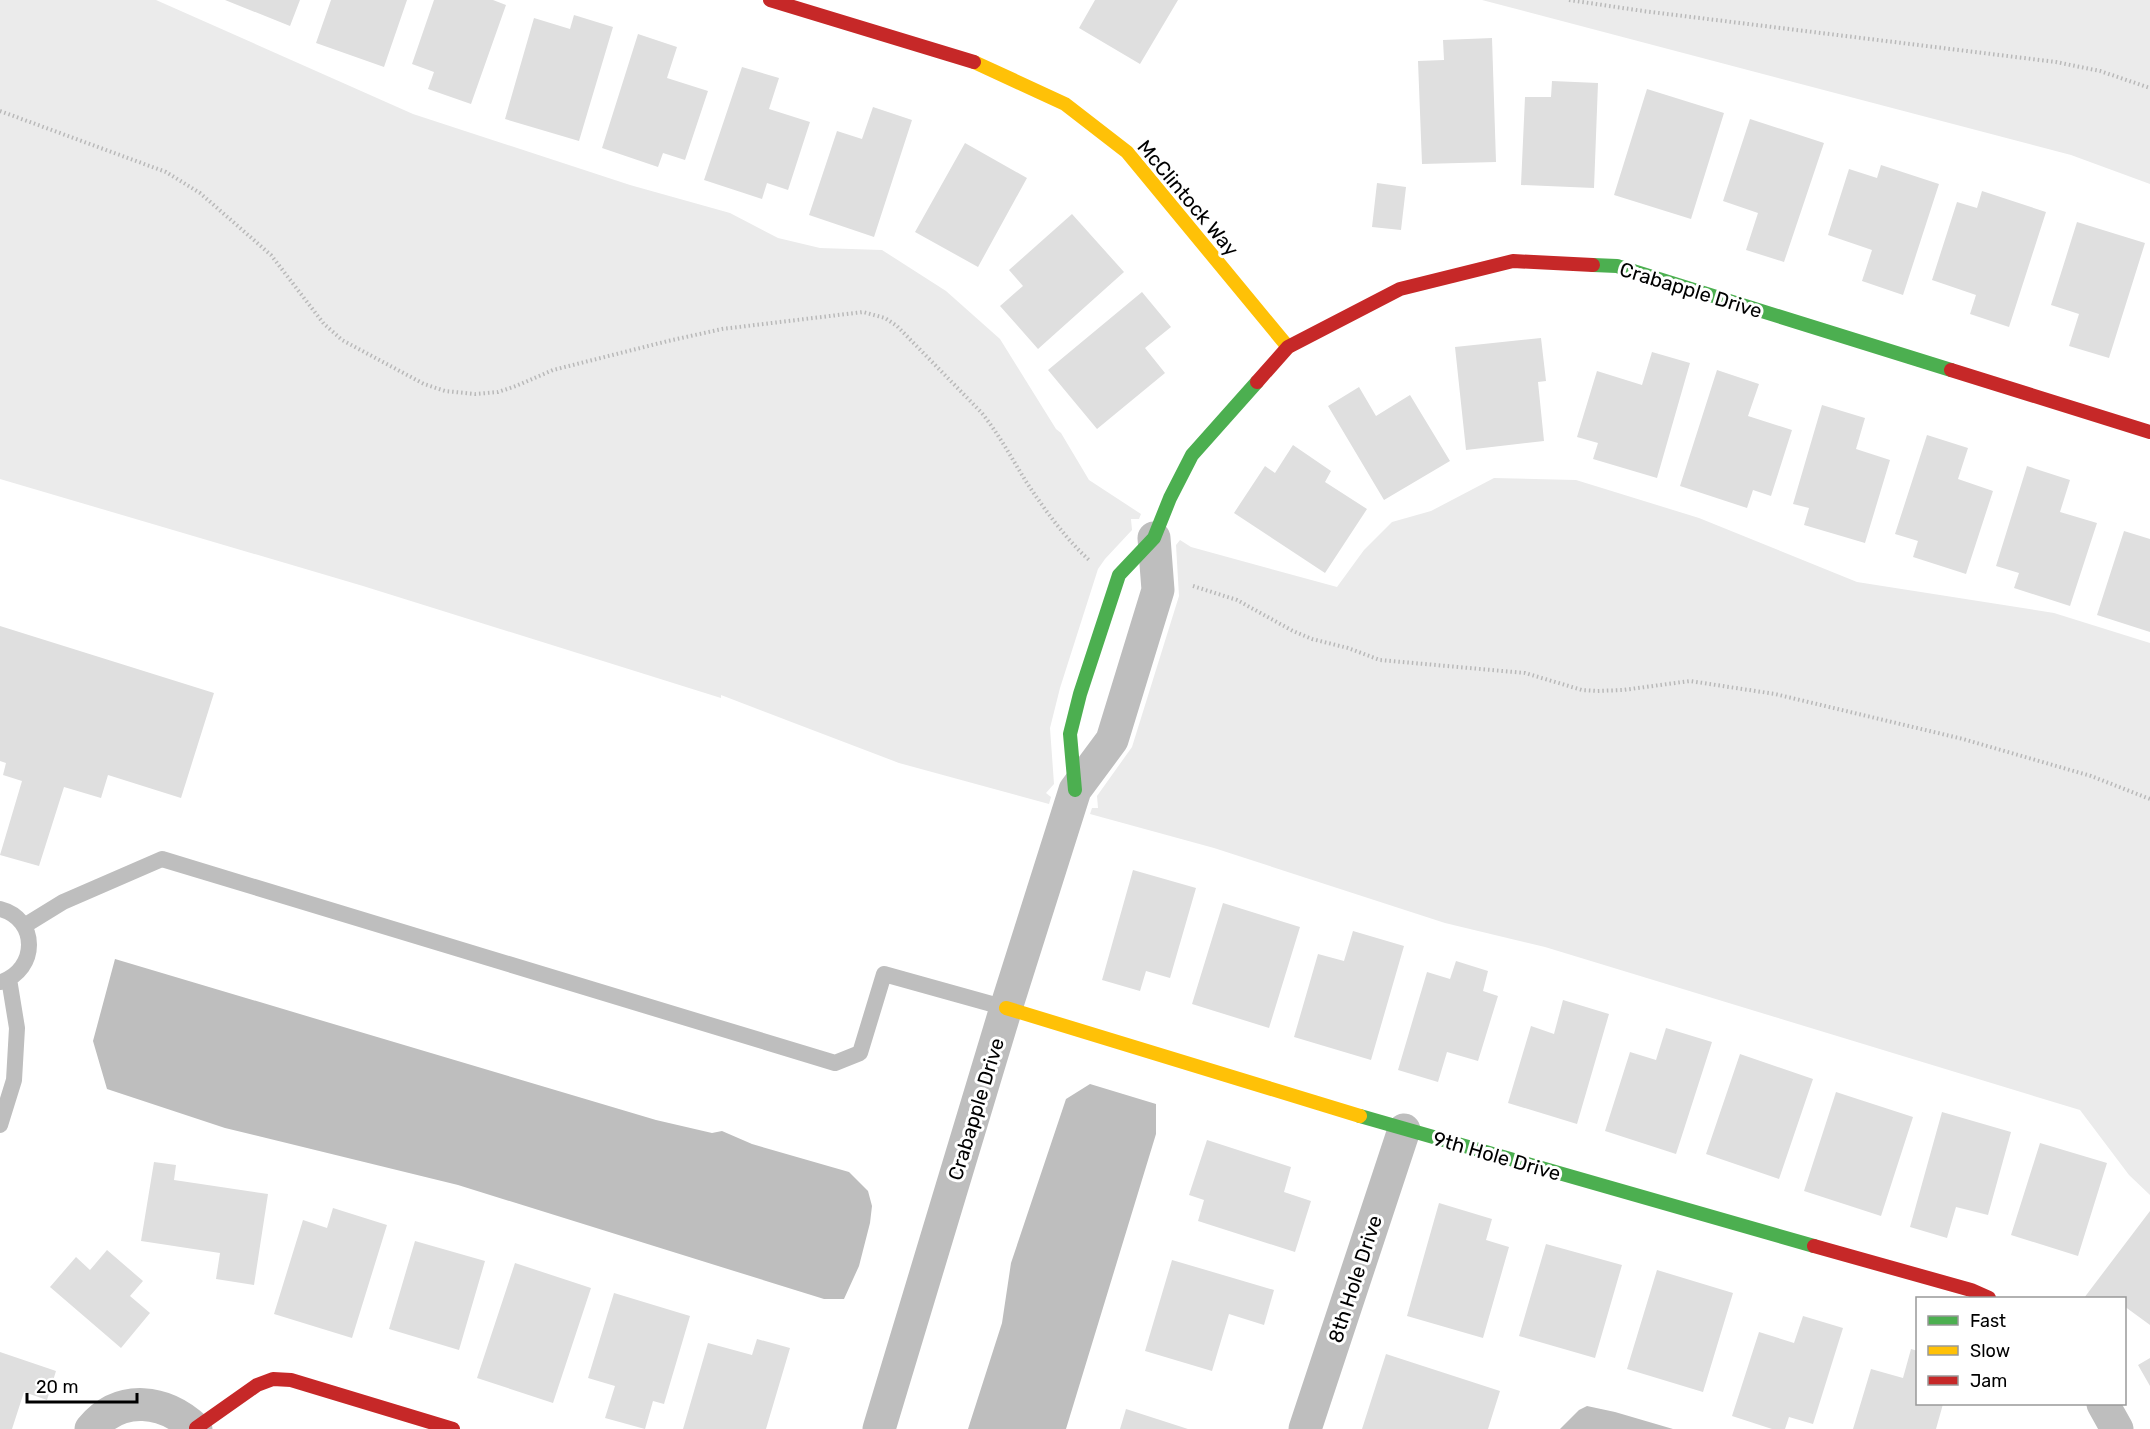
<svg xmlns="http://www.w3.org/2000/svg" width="2150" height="1429" viewBox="0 0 2150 1429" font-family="Rubik,sans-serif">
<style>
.green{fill:#ebebeb}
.water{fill:#bebebe}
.building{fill:#dfdfdf}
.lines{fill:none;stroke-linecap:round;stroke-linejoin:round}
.path{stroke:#b9b9b9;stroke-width:4;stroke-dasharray:1.5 3;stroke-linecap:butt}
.lane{stroke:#bebebe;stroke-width:16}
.street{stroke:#bebebe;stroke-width:33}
.fast{stroke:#4caf50;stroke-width:14}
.slow{stroke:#ffc107;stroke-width:14}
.jam{stroke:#c62828;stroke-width:14}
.labels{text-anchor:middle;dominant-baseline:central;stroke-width:6;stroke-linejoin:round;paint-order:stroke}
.street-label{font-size:20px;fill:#000;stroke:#fff}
</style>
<rect width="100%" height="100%" fill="#fff"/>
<path class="green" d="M0,0H156L413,114L630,185L730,213L778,238L820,248L882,250L946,291L1000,339L1056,429L1061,433L1089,480L1141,514L1139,519H1131L1132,530L1105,559L1098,569L1060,688L1050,728L1054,784L1046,793L1051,797L1049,804L899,763L721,695V698L363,586L0,479Z
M1482,0H2150V184L2071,155Z
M1494,478L1576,480L1699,518L1857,582L2054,613L2150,643V1195L2129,1175L2080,1110L1545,947L1445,923L1214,848L1090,814L1092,808H1098L1097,796L1132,747L1179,596L1176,545L1180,540L1191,547L1337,587L1364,550L1392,522L1431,511Z"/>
<path class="water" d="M115,959L656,1120L712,1133L722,1131L752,1144L849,1172L868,1191L872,1206L870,1223L859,1266L844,1299H824L458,1185L225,1128L107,1089L93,1041Z
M1090,1084L1156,1104V1134L1066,1429H968L1002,1323L1011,1263L1066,1099Z
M1587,1406L1615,1412L1673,1429H1560L1579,1410Z"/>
<path class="building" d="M225,0H300L290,26Z
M331,0H407L384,67L316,43Z
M434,0H493L506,5L471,104L428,89L434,72L412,64Z
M1095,0H1178L1140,64L1079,28Z
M574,15L613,27L579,141L505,119L534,18L570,29Z
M638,34L677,47L667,78L708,91L685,160L663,153L658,167L602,148Z
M1492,38L1496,162L1422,164L1418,61L1444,60L1443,40Z
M742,67L779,78L769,109L810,122L788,190L767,183L762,199L704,180Z
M1552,81L1598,83L1594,188L1521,185L1525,97H1551Z
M1647,89L1724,113L1691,219L1614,195Z
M873,107L912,120L874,237L809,215L837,131L862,139Z
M1750,119L1824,143L1784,262L1746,250L1758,213L1723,201Z
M965,143L1027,178L978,267L915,232Z
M1881,165L1939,184L1903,295L1862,281L1872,250L1828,235L1849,169L1877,178Z
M1377,183L1406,187L1401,230L1372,227Z
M1982,191L2046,212L2009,327L1970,314L1976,295L1932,280L1957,202L1977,208Z
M1072,214L1124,272L1038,349L1000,306L1023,286L1009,270Z
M2077,222L2145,243L2109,358L2069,346L2079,314L2051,305Z
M1142,292L1171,327L1145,348L1165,373L1097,429L1048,370Z
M1541,338L1546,381L1538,382L1544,441L1466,450L1455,347Z
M1652,352L1690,363L1657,478L1593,459L1598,443L1577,437L1597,371L1642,385Z
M1717,370L1759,384L1748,416L1792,430L1771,496L1753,490L1747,508L1680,486Z
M1359,387L1376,416L1410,395L1450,461L1384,500L1328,406Z
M1822,405L1865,418L1856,449L1890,460L1865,543L1804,525L1809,508L1793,504Z
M1927,435L1968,448L1958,479L1993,491L1966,574L1913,557L1918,541L1895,534Z
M1293,445L1331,471L1325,482L1367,509L1325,573L1234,513L1265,466L1275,473Z
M2027,466L2070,480L2060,512L2097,523L2070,606L2014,588L2019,573L1996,566Z
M2124,531L2150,539V632L2097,615Z
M0,626L214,693L181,798L108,775L101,798L64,787L39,866L0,855L22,781L3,775L6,763L0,761Z
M1133,870L1196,888L1170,978L1146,971L1140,991L1102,980Z
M1223,903L1300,927L1269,1028L1192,1004Z
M1353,931L1404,946L1371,1060L1294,1037L1318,954L1344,961Z
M1456,961L1488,971L1483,991L1498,996L1478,1061L1447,1052L1438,1082L1398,1070L1427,972L1450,979Z
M1563,1000L1609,1014L1577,1124L1508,1103L1531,1026L1554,1034Z
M1666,1028L1712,1042L1676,1154L1605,1131L1630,1052L1656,1060Z
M1740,1054L1813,1079L1779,1179L1706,1154Z
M1836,1092L1913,1117L1881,1216L1804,1191Z
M1942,1112L2011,1132L1988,1215L1956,1207L1947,1238L1910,1227Z
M1207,1140L1291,1167L1284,1192L1311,1201L1295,1252L1198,1221L1204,1200L1189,1195Z
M2040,1143L2107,1163L2078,1256L2011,1235Z
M154,1162L176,1165L174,1180L268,1194L254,1285L216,1279L220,1253L141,1241Z
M1439,1203L1492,1219L1486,1240L1509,1247L1483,1338L1407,1316Z
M333,1208L387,1225L352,1338L274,1314L303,1220L327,1228Z
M2150,1211V1325L2124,1306V1298H2084Z
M415,1241L485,1261L459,1350L389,1329Z
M1546,1244L1622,1265L1595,1358L1519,1336Z
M107,1250L143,1281L130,1296L150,1313L121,1348L50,1287L76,1257L90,1270Z
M1172,1260L1274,1290L1264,1325L1229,1314L1212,1371L1145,1351Z
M515,1263L591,1288L553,1403L477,1378Z
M1657,1270L1733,1293L1703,1392L1627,1369Z
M614,1293L690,1316L664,1404L653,1401L645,1429L605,1418L615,1386L588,1378Z
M1803,1316L1843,1328L1813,1424L1789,1417L1785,1429H1772L1732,1416L1759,1332L1794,1343Z
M757,1339L790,1348L766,1429H683L708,1343L752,1355Z
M1911,1349L1918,1351V1404H1943L1936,1429H1853L1871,1369L1903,1378Z
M0,1352L56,1371L47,1400L24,1392L12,1429H0Z
M1386,1354L1500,1391L1488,1429H1362Z
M2150,1358V1386L2138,1365Z
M1126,1409L1188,1429H1120Z"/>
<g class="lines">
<path class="path" d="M1569,0L1643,11L2056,62L2100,71L2150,88
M0,111L166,172L200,193L271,255L324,324L342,340L424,384L445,391L475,394L498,392L516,386L553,370L668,341L722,329L863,312L885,318L897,326L981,412C999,434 1012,459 1027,483C1045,510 1065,538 1089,560
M1193,586L1237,600L1293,631L1312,639L1348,648L1380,660L1525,673L1582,690L1597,691L1623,690L1690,681L1775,694L1963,739L2091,776L2150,799"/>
<path class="lane" d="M0,909C39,919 38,970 1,982
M24,926L63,902L162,859L835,1063L860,1053L884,974L1006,1008
M0,1125L14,1080L17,1028L9,979"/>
<path class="street" d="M2103,1404L2117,1429
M91,1429C121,1393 165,1400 196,1429
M879,1429L1006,1008L1075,790L1112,740L1158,590L1154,538
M1305,1429L1404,1130"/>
<path class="fast" d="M1593,265L1617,266L1951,370
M1075,790L1070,734L1080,694L1119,575L1154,538L1170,498L1192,455L1257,382
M1360,1116L1814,1246"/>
<path class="slow" d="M974,62L1065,104L1127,152L1288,347
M1006,1008L1360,1116"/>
<path class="jam" d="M770,0L974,62
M1951,370L2150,432
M1257,382L1288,347L1400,289L1513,261L1593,265
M1814,1246L1971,1290L1989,1298
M196,1428L257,1385L273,1379L291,1380L453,1429"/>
</g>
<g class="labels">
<g class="street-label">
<text transform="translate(1188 198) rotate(50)">McClintock Way</text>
<text transform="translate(1691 290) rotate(17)">Crabapple Drive</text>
<text transform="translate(976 1109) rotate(-73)">Crabapple Drive</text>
<text transform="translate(1497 1156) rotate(16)">9th Hole Drive</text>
<text transform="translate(1355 1279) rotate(-72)">8th Hole Drive</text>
</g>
</g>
<rect x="1916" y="1297" width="210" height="108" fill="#ffffff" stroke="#999999" stroke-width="1.5"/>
<rect x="1928" y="1316" width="30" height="9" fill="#4caf50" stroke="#999999" stroke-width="1.5"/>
<text x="1970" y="1327" font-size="18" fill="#000000">Fast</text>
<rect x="1928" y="1346" width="30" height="9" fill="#ffc107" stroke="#999999" stroke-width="1.5"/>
<text x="1970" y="1357" font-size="18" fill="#000000">Slow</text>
<rect x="1928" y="1376" width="30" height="9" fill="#c62828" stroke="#999999" stroke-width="1.5"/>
<text x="1970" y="1387" font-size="18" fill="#000000">Jam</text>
<path d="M27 1393v9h110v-9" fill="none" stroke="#000000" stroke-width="3"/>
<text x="36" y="1393" font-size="18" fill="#000000" stroke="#ffffff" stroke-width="4.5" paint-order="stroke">20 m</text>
</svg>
